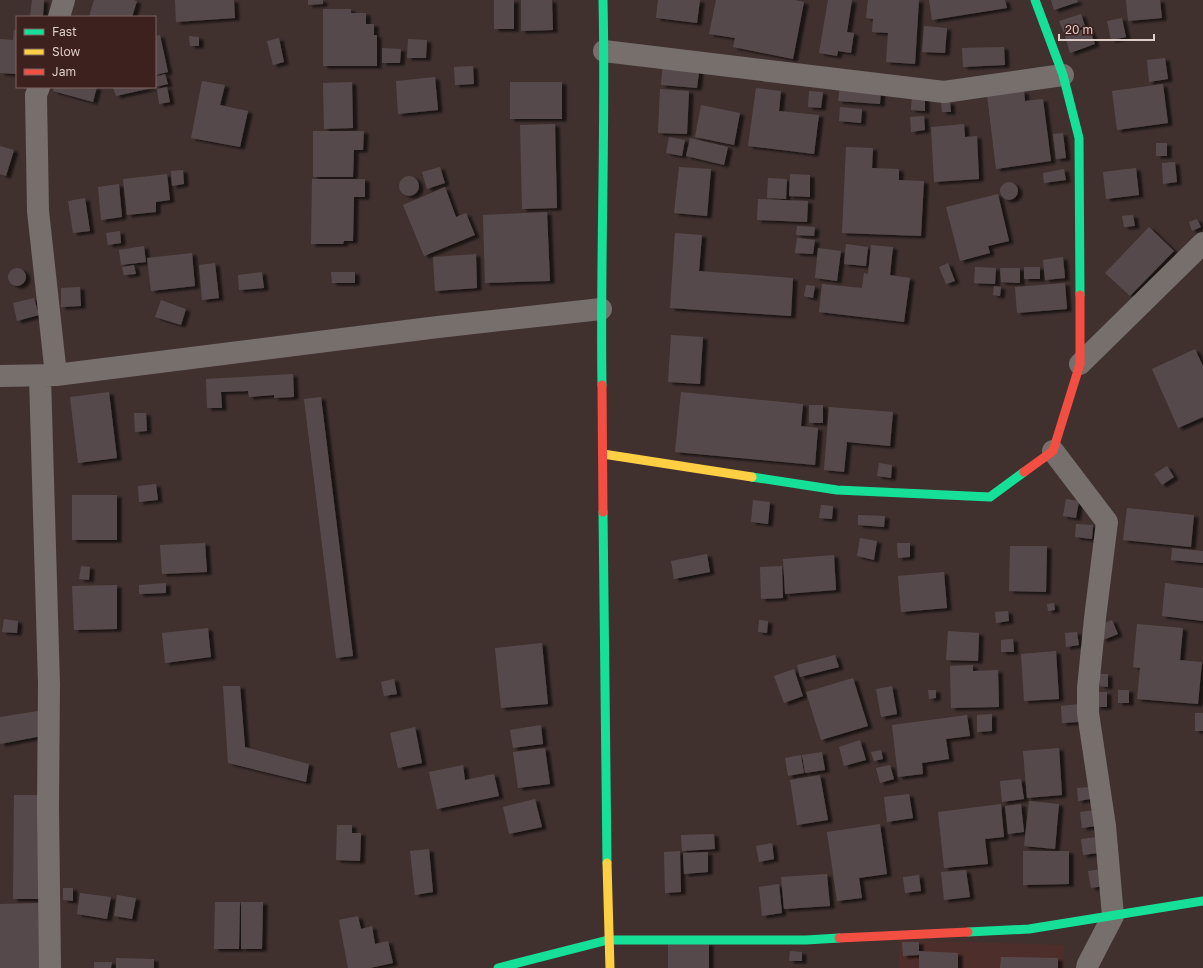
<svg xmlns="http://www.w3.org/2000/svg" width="1203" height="968" viewBox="0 0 1203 968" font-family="'Golos Text',sans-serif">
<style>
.built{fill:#4e2e2b}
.building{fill:#574a4b;filter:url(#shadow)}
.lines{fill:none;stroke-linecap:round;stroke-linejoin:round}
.street{stroke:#766f6c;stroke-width:22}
.fast{stroke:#16e098;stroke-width:9}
.slow{stroke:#ffcf43;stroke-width:9}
.jam{stroke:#f24e42;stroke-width:9}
</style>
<defs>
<filter id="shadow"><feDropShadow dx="4.5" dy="2.5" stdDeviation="1" flood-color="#0009"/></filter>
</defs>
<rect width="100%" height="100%" fill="#40312f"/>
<path class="built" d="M900,940L1064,945L1063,968H898Z"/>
<path class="building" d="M32,0H44L43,17H30Z
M94,0H133L137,1L132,17H89Z
M175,0H234L235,18L176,22Z
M308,0H323V4L308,5Z
M494,0H514V29H494Z
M521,0H552L553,30L521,31Z
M658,0H700L697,23L656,18Z
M716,0H795L804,2L793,59L733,47L735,38L709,34Z
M828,0H852L847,32L854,33L851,53L838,51L837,56L819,53Z
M868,0H919L915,64L886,62L888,33L872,32L873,19L866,18Z
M929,0H1005L1007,8L932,20Z
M1051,0H1077L1078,2L1054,10Z
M1126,0H1160L1162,18L1128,21Z
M323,9H351V13H366V24H374V35H377V66H323Z
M1081,14L1085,26L1064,33L1059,21Z
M1122,18L1126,37L1111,40L1107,21Z
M924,26L947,28L945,53L922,52Z
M1089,27L1095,44L1070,53L1065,36Z
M14,30H17V74L0,73V39L13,40Z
M160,35L168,72L155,75V36Z
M189,36L199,37V46H190Z
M279,38L284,62L273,65L267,41Z
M408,39L427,40L426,58H407Z
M1004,47L1005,65L963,67L962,48Z
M382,48L401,49L400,63H382Z
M1165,58L1168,79L1149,82L1147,60Z
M663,62L700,65L697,88L661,85Z
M473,66L474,84L455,85L454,67Z
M165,74L168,84L155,87V77Z
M435,77L438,110L398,114L396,81Z
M202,81L225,85L220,105L248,111L240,147L191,138Z
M352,82L353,128L324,129L323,83Z
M510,82H562V119H510Z
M1163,84L1168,123L1117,130L1112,91Z
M840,85L881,89L880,104L838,101Z
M54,87H97L93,102L53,91Z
M113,87H152V88L116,96Z
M167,87L170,102L159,104L157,89Z
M756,88L781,91L779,111L819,115L814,154L748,146Z
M660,89L689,91L687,134L658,133Z
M809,91L823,92L821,108L808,107Z
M1024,91L1025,101L1043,99L1051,161L996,169L987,95Z
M912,96L925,97V111L911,110Z
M941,102H950L951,112H942Z
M701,105L740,113L734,145L695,137Z
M840,107L862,109L861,123L839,121Z
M924,116L925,130L911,132L910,117Z
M555,124L557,208L522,209L520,125Z
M964,124L965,137L977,136L979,179L934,182L931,127Z
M313,131H364L363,150H354L353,177H313Z
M1063,133L1066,158L1056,159L1053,134Z
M669,137L685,140L682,156L666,153Z
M690,138L728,147L724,165L686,156Z
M1156,143H1167V156H1156Z
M0,146L14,150L6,176L0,174Z
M846,147L873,148L872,168L899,169V180L924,181L921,236L842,233Z
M1175,162L1177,182L1163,184L1162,163Z
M440,167L445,183L427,189L422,172Z
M679,167L711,169L707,216L674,213Z
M1136,168L1139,195L1106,199L1103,172Z
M1064,169L1066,180L1044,183L1043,173Z
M183,170L184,184L172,186L171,171Z
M167,174L170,200L156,202V212L127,215L123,179Z
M790,174L810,175V197L789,196Z
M399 186a10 10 0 1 1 20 0a10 10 0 1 1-20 0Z
M768,178L787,179L786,199L767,198Z
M312,179H365V197H354L353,241H344L343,244H311Z
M1000 191a9 9 0 1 1 18 0a9 9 0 1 1-18 0Z
M119,184L122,217L101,220L98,187Z
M445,187L456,217L466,213L475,235L424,256L403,205Z
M998,194L1009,241L988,246L990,253L960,261L946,207Z
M85,198L90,231L73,233L68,201Z
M758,199L808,201L807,222L757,220Z
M547,212L550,281L485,283L483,215Z
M1133,215L1135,226L1124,227L1122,216Z
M1197,219L1201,227L1192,231L1189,222Z
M797,226L815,227L814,236L796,235Z
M1149,227L1174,251L1130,296L1105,273Z
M120,231L121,243L108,245L106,233Z
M675,233L702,235L699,271L793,278L791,316L670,308Z
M797,238L815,240L813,254L795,253Z
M846,244L868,247L866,266L844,264Z
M871,245L893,247L890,275L910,278L904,322L819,312L822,284L862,288L864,273L868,274Z
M144,246L146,262L121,265L119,250Z
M818,248L841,251L837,281L815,278Z
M192,253L195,286L151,291L147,258Z
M476,254L477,288L435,291L433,257Z
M1063,257L1065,278L1045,280L1043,260Z
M215,263L219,298L202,300L199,265Z
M948,263L955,281L946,284L939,267Z
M134,265L136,274L124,275L122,267Z
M975,267L996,268L995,284L974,283Z
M1024,267H1040V279H1024Z
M8 277a9 9 0 1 1 18 0a9 9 0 1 1-18 0Z
M1000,268H1020V283L1001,282Z
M262,272L264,288L239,290L238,275Z
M331,272H355V283H332Z
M1065,283L1067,309L1017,313L1015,287Z
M806,285L815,286L813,298L804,296Z
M994,286L1001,287L1000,296L993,295Z
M80,287L81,306L61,307V288Z
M34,298L39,315L17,321L13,303Z
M161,300L186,309L181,325L155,317Z
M671,335L703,337L700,384L668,382Z
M1195,349L1203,366V417L1178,428L1152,369Z
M293,374L294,397L274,398V395L249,397L248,391L221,392L222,408H207L206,379Z
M109,392L117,458L78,463L70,397Z
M681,392L803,404L801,426L818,428L815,465L675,452Z
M321,397L353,656L336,658L304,399Z
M809,405H823V423H809Z
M829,407L893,412L890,446L847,442L844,472L824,470Z
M134,413H146L147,431L135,432Z
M879,463L892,465L891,478L877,476Z
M1167,466L1174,477L1162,485L1154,474Z
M156,484L158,500L139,502L138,486Z
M72,495H117V540H72Z
M1066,499L1079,501L1076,518L1063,516Z
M753,500L770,502L768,524L751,522Z
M821,505L833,506L832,519L819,518Z
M1127,508L1194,515L1191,547L1123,540Z
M858,515L885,516L884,527L858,525Z
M1076,524L1093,525L1092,539L1075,537Z
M860,538L877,541L874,560L857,556Z
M205,543L207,572L162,574L160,545Z
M897,543H910V557L898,558Z
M1010,546H1047L1046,592L1009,591Z
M1172,548L1203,551V563L1171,560Z
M707,554L710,572L674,579L671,561Z
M834,555L836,590L785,594L783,559Z
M81,566L90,567L89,580L79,579Z
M782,566L783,598L761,599L760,567Z
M944,572L947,608L901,612L898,576Z
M166,583V593L139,594V585Z
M1165,583L1203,588V621L1162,616Z
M117,585V629L74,630L72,586Z
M1054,603L1055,610L1048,611L1047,604Z
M1008,611L1009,621L996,623L995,612Z
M4,619L18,621L17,633L2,632Z
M759,620L768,621L767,633L758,632Z
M1112,620L1118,634L1103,640L1097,626Z
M1137,624L1183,628L1180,660L1202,662L1198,704L1137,699L1140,668L1133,667Z
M208,628L211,657L165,663L162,633Z
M948,631L979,633L978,661L946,660Z
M1077,632L1079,645L1066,647L1065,633Z
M1013,639L1014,652H1001V640Z
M542,643L548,704L501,708L495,648Z
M1056,651L1059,699L1024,701L1021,654Z
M835,655L839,667L800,677L797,665Z
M973,665V671L998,670L999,707L951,708L950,666Z
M794,669L803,696L784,703L774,676Z
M1100,674H1108V687L1100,686Z
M853,678L868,726L821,740L806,692Z
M394,679L397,694L384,696L381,682Z
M223,686H240L245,747L309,764L306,782L228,763Z
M892,686L897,714L881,717L876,689Z
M928,690H936V698L929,699Z
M1118,690H1129V703H1118Z
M1096,692H1107V707H1096Z
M1078,704L1079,722L1062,723L1061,706Z
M38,711L42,736L0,744V717Z
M1195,713H1203V731H1195Z
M992,714V731L977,732V715Z
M967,715L970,736L946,739L949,759L922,763L923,774L898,777L892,725Z
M541,725L543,744L513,748L510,730Z
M415,727L422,763L398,768L390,733Z
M860,740L866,760L844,766L839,747Z
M545,748L550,784L518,788L513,752Z
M1059,748L1062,795L1027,798L1023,751Z
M881,750L883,759L874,761L871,752Z
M822,752L825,770L805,773L802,755Z
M801,755L804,773L788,776L785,758Z
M463,765L465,780L494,774L499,796L437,809L429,772Z
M890,765L894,779L880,783L876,768Z
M820,775L828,820L797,825L790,780Z
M1021,779L1024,799L1002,802L1000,781Z
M1089,787L1091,799L1078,801L1077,788Z
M909,794L913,818L887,822L884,797Z
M14,795H41L40,899H13Z
M535,799L542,827L509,834L503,807Z
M1029,801L1059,804L1055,849L1024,846Z
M1001,804L1004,837L985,839L988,864L944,868L938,812Z
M1021,804L1024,832L1008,834L1005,806Z
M1095,810L1097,826L1082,828L1080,812Z
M880,824L887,874L859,878L862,898L837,901L827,832Z
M337,825H352V833H361L360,861L336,860Z
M714,834L715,849L682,851L681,835Z
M1097,837L1099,853L1083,855L1081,839Z
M772,843L774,859L759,862L756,846Z
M429,849L433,892L415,895L410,851Z
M680,851L681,892L665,893L664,852Z
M1023,851H1069V884L1023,885Z
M708,852V872L684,874L683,853Z
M1102,869L1105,886L1091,888L1088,871Z
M966,870L970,897L944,900L941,872Z
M827,874L830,906L784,909L781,877Z
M919,875L921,891L905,893L903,877Z
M779,884L782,913L762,916L759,887Z
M63,888H73V901L63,900Z
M80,893L111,897L107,919L77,914Z
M117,895L136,898L132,919L114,916Z
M215,902H240L239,949H214Z
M241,902H263L262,949H241Z
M42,903L43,968H0V904Z
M358,916L361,929L372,926L375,944L388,941L393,963L370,968H348L339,920Z
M902,942H919V951L958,953V968H919V955L903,956Z
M668,943H709V968H668Z
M790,951L802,952V961H789Z
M1001,957L1058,958V968H1000Z
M116,958L154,959V968H116Z
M94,962H112L111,968H94Z"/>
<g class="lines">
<path class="street" d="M59,17L64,0
M604,51L944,92L1063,75
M39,87L36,95L38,211L56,375
M1080,364L1203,243
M0,376L56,375L438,327L601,309
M40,377L49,684L48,809L50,968
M1053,451L1107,522L1095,618L1088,688V713L1105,826L1113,916L1088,964L1087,968"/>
<path class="fast" d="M1035,0L1063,75L1079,138L1080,295
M602,385C600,256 606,128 603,0
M752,477L837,490L990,497L1024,472
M603,512L607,863
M968,932L1029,929L1203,901
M498,968L608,940H806L839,938"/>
<path class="slow" d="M603,454L752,477
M607,863L610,968"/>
<path class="jam" d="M602,385L603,512
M1024,472L1053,451L1080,364V295
M839,938L968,932"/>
</g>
<rect x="16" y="16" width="140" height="72" fill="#3c211e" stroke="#7d6663"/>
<rect x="24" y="29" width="20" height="6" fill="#16e098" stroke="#7d6663"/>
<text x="52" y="36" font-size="12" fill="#dfcdca">Fast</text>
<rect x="24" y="49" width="20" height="6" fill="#ffcf43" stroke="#7d6663"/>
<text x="52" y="56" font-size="12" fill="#dfcdca">Slow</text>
<rect x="24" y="69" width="20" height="6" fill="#f24e42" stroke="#7d6663"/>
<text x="52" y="76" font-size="12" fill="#dfcdca">Jam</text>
<path d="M1059 34v6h95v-6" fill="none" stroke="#dfcdca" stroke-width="2"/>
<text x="1065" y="34" font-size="12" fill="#dfcdca" stroke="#3c211e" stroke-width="3" paint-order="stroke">20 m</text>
</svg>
